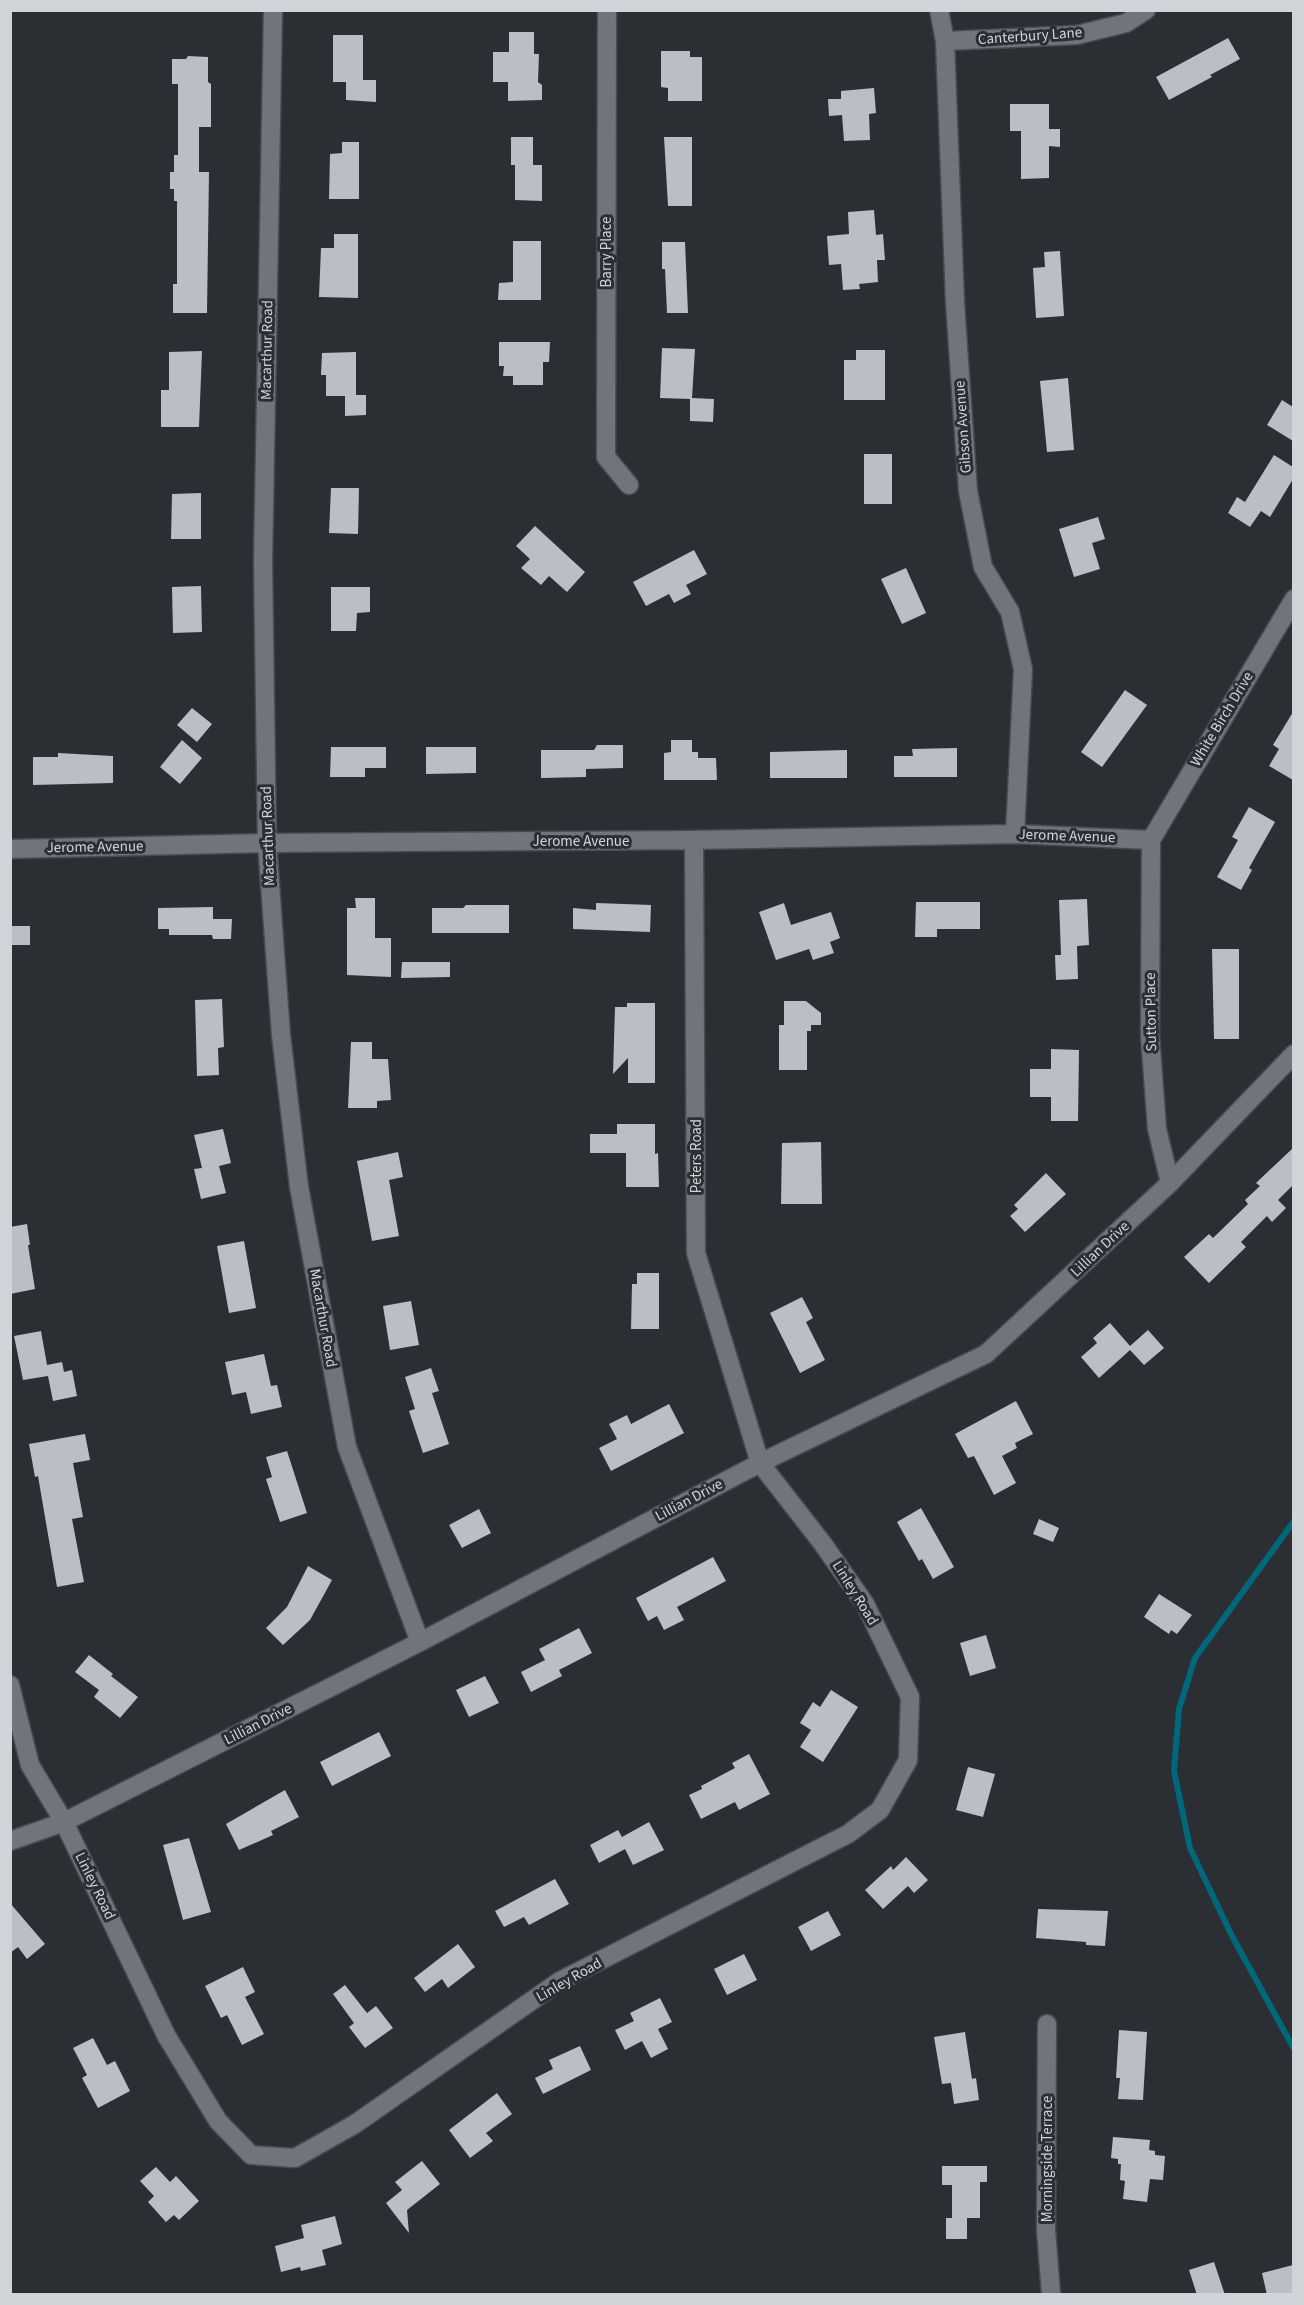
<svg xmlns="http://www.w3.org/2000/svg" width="1304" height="2305" viewBox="0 0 1304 2305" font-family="'Source Sans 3',sans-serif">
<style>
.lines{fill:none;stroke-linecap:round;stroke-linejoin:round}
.stream{stroke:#01677b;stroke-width:6}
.building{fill:#bcbec6}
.minor-casing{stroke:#484c51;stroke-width:21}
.minor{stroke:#70747b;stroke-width:18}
.labels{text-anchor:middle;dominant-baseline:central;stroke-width:6;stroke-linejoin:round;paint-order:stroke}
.street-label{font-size:15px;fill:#d1d4d8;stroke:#2b2f34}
</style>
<rect width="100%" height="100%" fill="#2b2f34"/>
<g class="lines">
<path class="stream" d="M1294,1521L1195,1658L1179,1709L1174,1771L1190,1848L1232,1936L1294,2049"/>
</g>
<path class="building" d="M509,32H534V54H539L538,82L542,85V100L508,101V82H493V52H509Z
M333,35H363V80H376V102L346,100V82H333Z
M1228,38L1240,59L1210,75L1212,77L1169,100L1156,77Z
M661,51H690V57H702V101H668V88L661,87Z
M188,56L208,57V82L211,84V127H199V172H209L207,313H173V284H177V201H174V189H170V172H174V155H178V84H172V59H186Z
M874,88L876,113L869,114L870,140L844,141L842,115L829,116L828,99H841V91Z
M1010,104H1049V129H1060V147L1049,146V178L1021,179V131H1010Z
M511,137H533V165H542V201L515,200V165H511Z
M664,137H692V206H668Z
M342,142H359V199H329L330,154L342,153Z
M874,210L876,235L883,234L885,260H877L878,282L859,284L860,289L843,290L841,264L829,265L827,236L849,234L848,212Z
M334,234H358V298L319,297L321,248H334Z
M513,241H541V300H498L499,283L513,282Z
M662,242H685L688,313H667L665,269H662Z
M1060,251L1064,316L1036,318L1033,268L1045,267L1044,252Z
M499,342H550L549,362H543V385H513V376H503L504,366H499Z
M662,348L695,349L692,398L714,399L713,422L690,421V399L660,398Z
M856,350H885V400H844V360H856Z
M202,351L199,427H161V390H169V352Z
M356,352V395H366V415L345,416V396H326V375H321L322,353Z
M1068,378L1074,450L1047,452L1040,381Z
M1282,400L1293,407V441L1267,425Z
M864,454H892V504H864Z
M1274,455L1293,467V479L1270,517L1261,511L1250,527L1228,513L1237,497L1245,502Z
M331,488H359L358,534L329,533Z
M201,493V539H171L172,494Z
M1098,517L1105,539L1092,543L1100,569L1074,577L1059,529Z
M535,526L585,572L567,592L549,576L541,585L521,568L530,559L516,546Z
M694,550L707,574L686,585L691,594L674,603L669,594L646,606L633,582Z
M906,568L926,613L902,624L881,579Z
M201,586L202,632L173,633L172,587Z
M331,587H370V612L357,613L356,631H331Z
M1125,690L1147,705L1102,767L1081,752Z
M192,708L212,724L197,742L177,725Z
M1293,712V780L1269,766L1279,749L1273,745Z
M182,740L202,758L180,784L160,767Z
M671,740H692V752H698V758H716L717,780H664V753L671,752Z
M597,745H623V768L586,769V777L541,778V750H594Z
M331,747H386V768H365V777H330Z
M426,747H476V773L426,774Z
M957,748V777H894V756H913L912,749Z
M847,750V778H770V752Z
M58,753L113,756V783L33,785V757H58Z
M1249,807L1275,822L1249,868L1252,870L1241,890L1217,877L1238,840L1232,837Z
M355,898H375V938H391V977L347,975V908H356Z
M1087,899L1089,945L1077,946L1078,979L1056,980L1055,955H1061L1059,900Z
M916,902H980V929H937V937H915Z
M596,903L651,905L650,932L573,929V908L596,910Z
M784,903L791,925L831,912L840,938L830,942L834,953L813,960L809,949L776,960L759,912Z
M466,905H509V933H432V908H463Z
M213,907V919H232L231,939H213L212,935H169V929H158V908Z
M10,926H30V945H10Z
M1212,949H1239V1039H1214Z
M402,962H450V977L401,978Z
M222,999L224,1047L218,1048L219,1075L197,1076L195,1000Z
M784,1001H806L821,1013V1025H811V1031H807V1070H779V1025H784Z
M627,1003H655V1083H628V1058L613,1074L615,1007H627Z
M351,1042H372V1059H388L391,1100L377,1101V1108H348Z
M1051,1049L1079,1050L1078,1121H1051V1097H1030V1069H1051Z
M617,1124H655V1154L658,1153L659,1187H626V1153H590V1134H617Z
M223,1129L231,1163L219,1166L226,1193L201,1199L194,1169L202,1168L194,1135Z
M821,1142L822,1204H781L782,1143Z
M1293,1148V1185L1278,1200L1286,1208L1272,1222L1267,1216L1241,1242L1246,1247L1209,1283L1184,1257L1209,1234L1213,1238L1248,1204L1245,1200L1260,1186L1256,1183Z
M398,1152L403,1177L389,1180L399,1236L372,1241L357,1161Z
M1046,1173L1066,1194L1025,1232L1010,1216L1018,1209L1014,1205Z
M27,1224L30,1245H28L35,1289L10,1294V1227Z
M244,1241L256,1308L229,1313L217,1246Z
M637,1273H659V1329H631L632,1284H637Z
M802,1297L813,1318L806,1322L825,1360L800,1373L770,1313Z
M411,1301L419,1345L390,1350L383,1306Z
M1110,1323L1130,1346L1148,1330L1164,1348L1144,1365L1130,1350L1099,1378L1081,1357L1097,1343L1093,1338Z
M41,1331L47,1365L62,1362L64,1372L72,1370L77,1396L53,1401L48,1376L23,1380L14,1336Z
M264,1354L271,1386L277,1385L282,1407L251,1414L246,1392L232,1395L225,1362Z
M431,1368L439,1391L432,1393L449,1444L423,1453L409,1411L415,1409L405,1377Z
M1016,1401L1033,1434L1015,1443L1017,1448L1002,1456L1016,1483L994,1495L974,1456L968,1458L955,1434Z
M669,1404L684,1433L611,1471L599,1448L617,1439L609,1424L627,1415L631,1424Z
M85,1434L90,1460L73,1463L83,1517L72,1519L84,1582L57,1587L38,1476L35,1477L29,1444Z
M287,1451L307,1513L280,1522L266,1479L272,1477L266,1457Z
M921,1508L954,1567L933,1579L922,1559L919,1561L897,1522Z
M479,1509L491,1533L462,1548L449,1525Z
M1039,1519L1059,1528L1053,1542L1033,1534Z
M713,1557L726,1581L677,1607L684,1620L664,1630L657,1616L648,1621L636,1598Z
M308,1566L332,1580L310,1620L283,1645L266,1628L287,1607Z
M1159,1594L1192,1615L1177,1634L1171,1630L1169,1634L1144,1617Z
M579,1628L592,1653L559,1670L562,1676L531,1692L521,1672L545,1660L539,1649Z
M986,1635L996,1668L970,1676L960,1643Z
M89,1655L113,1674L111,1676L138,1697L120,1718L94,1697L99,1690L75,1672Z
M485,1676L499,1703L469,1717L456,1690Z
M831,1690L858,1707L823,1762L800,1747L811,1730L800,1723L813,1702L820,1707Z
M379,1732L391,1756L332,1786L320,1762Z
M749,1754L770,1794L739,1810L735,1802L701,1819L689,1795L702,1789L701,1786L735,1768L732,1763Z
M968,1767L995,1774L983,1817L956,1810Z
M285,1790L299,1817L271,1831L273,1835L239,1850L226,1824Z
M649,1822L664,1850L633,1865L625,1849L599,1863L590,1845L618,1830L622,1837Z
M189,1838L211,1912L183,1920L163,1845Z
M906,1857L928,1880L914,1893L908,1886L883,1909L865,1890L891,1866L893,1870Z
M555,1879L569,1904L529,1925L524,1917L504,1927L495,1911Z
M10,1903L45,1944L27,1959L18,1947L10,1953Z
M1038,1909L1108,1911L1105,1946L1086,1945V1942L1036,1938Z
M828,1911L841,1935L811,1951L798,1927Z
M458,1944L475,1967L448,1988L442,1979L425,1992L414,1978Z
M744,1954L757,1980L727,1995L714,1969Z
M243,1967L255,1992L245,1997L264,2034L242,2045L227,2015L221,2018L205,1986Z
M345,1985L367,2013L376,2006L393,2028L365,2048L349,2027L354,2023L333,1994Z
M660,1998L672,2022L658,2029L668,2049L651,2058L642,2041L625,2050L615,2030L634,2021L630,2013Z
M1119,2030L1147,2032L1143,2100L1118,2099L1120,2078H1116Z
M965,2032L972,2079L976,2078L979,2100L954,2104L951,2083L942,2084L934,2037Z
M93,2038L107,2065L115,2061L130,2091L98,2108L82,2078L87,2075L73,2048Z
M580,2046L591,2070L543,2094L535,2078L553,2069L549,2060Z
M497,2093L512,2114L486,2133L493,2141L470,2158L449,2130Z
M1113,2137L1150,2140L1149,2150L1155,2151V2155L1165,2156L1163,2180L1150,2179L1147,2202L1123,2199L1125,2181L1120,2180L1121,2164H1118V2159L1111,2158Z
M422,2161L440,2184L407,2210L409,2233L386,2203L402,2190L395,2182Z
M942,2166H987V2182H980V2218H967V2239H946V2218H952V2185H942Z
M156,2167L170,2182L176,2176L199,2201L179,2220L174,2215L166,2222L148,2202L154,2196L140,2181Z
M335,2216L342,2244L322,2250L326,2265L301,2271L300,2267L281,2272L275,2246L304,2238L301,2225Z
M1214,2262L1225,2295H1197L1189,2270Z
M1293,2265V2295H1267L1262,2273Z"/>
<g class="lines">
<g class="minor-casing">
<path id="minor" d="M273,10L263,562L267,843L281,1035L299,1187L347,1447L420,1642
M607,10L606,457L629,485
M939,10L945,41L955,303L968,491L983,567L1010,612L1023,669L1015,834
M945,41L1077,35L1126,23L1146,10
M1151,840L1150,1035L1157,1129L1170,1183
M1151,840L1294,599
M10,849L267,843L694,840L1015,834L1151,840
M10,1685L30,1765L64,1822L166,2035L218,2121L251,2155L295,2158L355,2124L560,1981L848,1834L880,1810L908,1760L910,1697L865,1604L823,1544L760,1463L696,1253L694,840
M10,1841L64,1822L420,1642L760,1463L986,1354L1170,1183L1294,1054
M1047,2024L1046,2230L1051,2294"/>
</g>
<use href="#minor" class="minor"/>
</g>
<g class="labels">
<g class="street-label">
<text transform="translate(1030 36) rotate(-4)">Canterbury Lane</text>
<text transform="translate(606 252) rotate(-90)">Barry Place</text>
<text transform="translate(267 350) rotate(-89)">Macarthur Road</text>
<text transform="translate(963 427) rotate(-94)">Gibson Avenue</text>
<text transform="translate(1222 719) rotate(-59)">White Birch Drive</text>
<text transform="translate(268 836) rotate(-92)">Macarthur Road</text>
<text transform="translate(1067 836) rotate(2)">Jerome Avenue</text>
<text x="581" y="841">Jerome Avenue</text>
<text transform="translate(95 847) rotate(-1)">Jerome Avenue</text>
<text transform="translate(1151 1012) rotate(-91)">Sutton Place</text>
<text transform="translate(696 1156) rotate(-90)">Peters Road</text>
<text transform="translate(1100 1249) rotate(-43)">Lillian Drive</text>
<text transform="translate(323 1318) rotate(80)">Macarthur Road</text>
<text transform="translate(689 1500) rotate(-28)">Lillian Drive</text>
<text transform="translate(855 1593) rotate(58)">Linley Road</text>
<text transform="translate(258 1724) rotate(-27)">Lillian Drive</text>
<text transform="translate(95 1886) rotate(64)">Linley Road</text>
<text transform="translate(569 1980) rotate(-30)">Linley Road</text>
<text transform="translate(1047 2159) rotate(-90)">Morningside Terrace</text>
</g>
</g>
<rect width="1304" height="2305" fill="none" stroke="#d1d4d8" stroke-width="24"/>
</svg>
